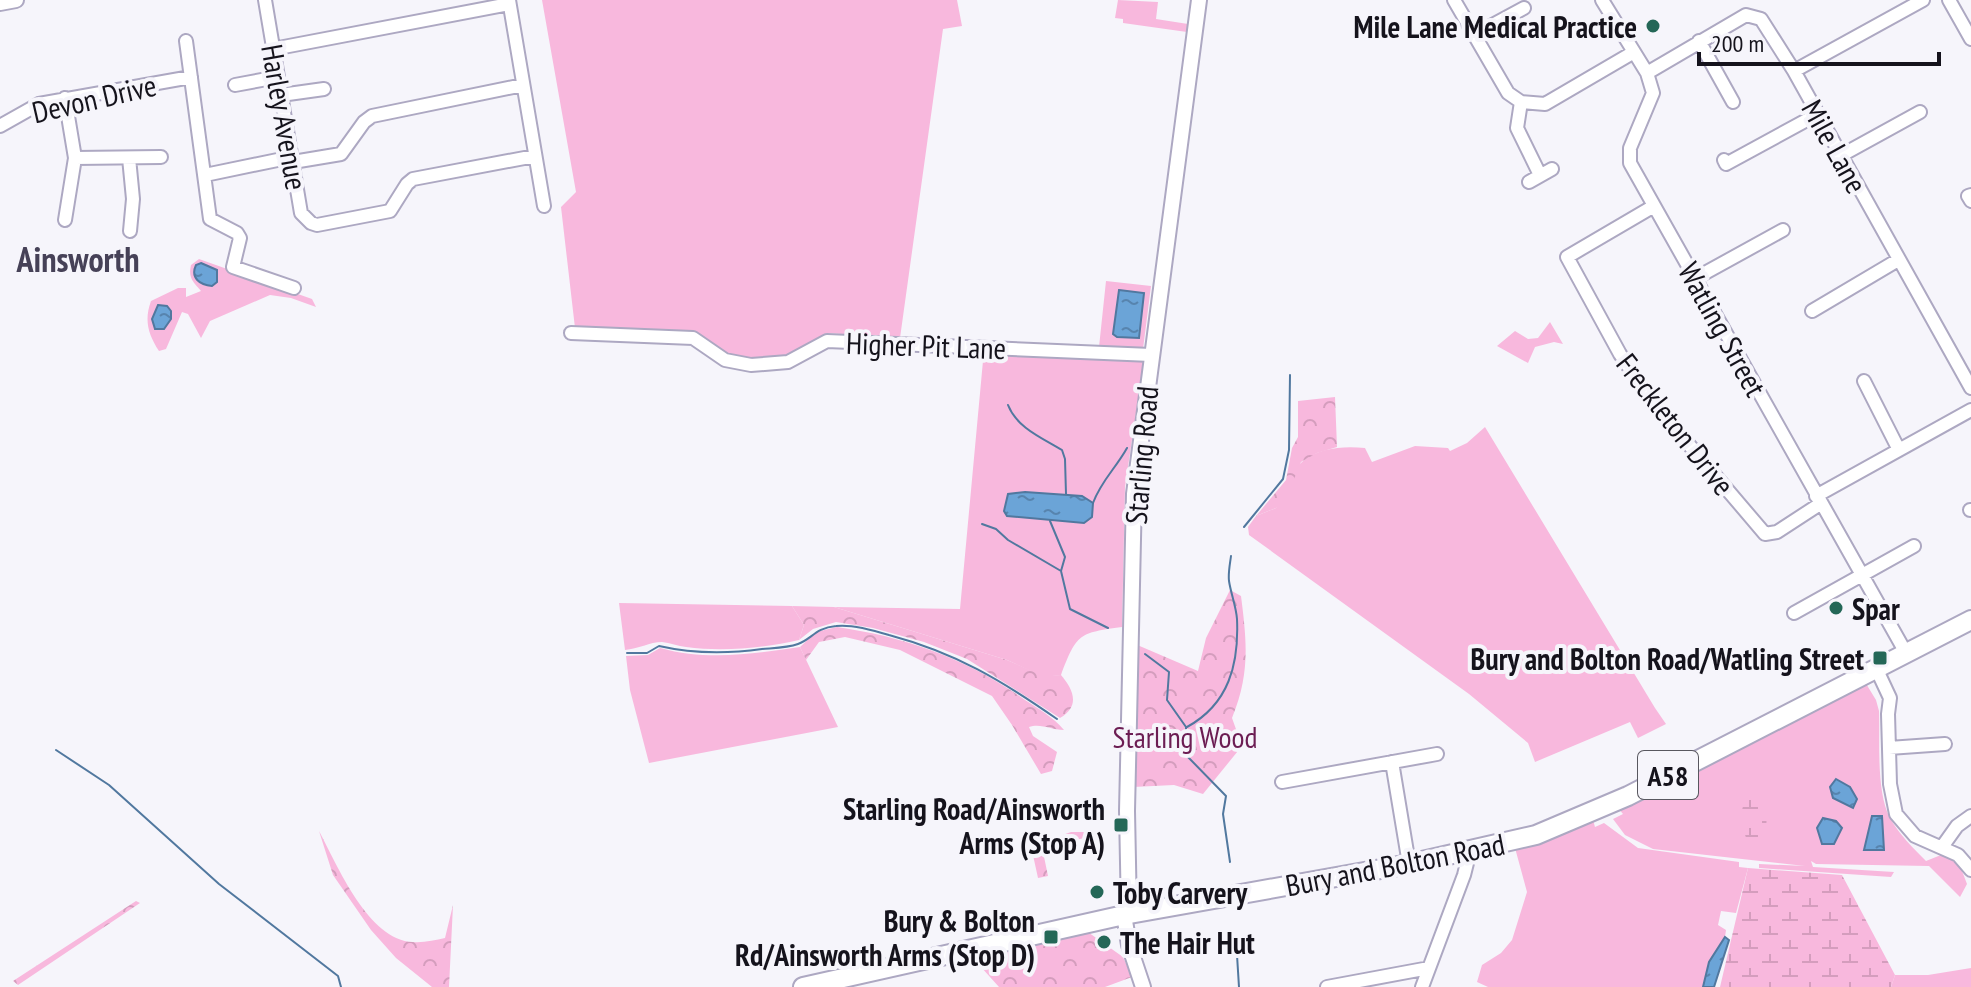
<svg xmlns="http://www.w3.org/2000/svg" width="1971" height="987" viewBox="0 0 1971 987" font-family="'PT Sans Narrow',sans-serif">
<style>
.green{fill:#f8b8dd}
.forest{fill:url(#forest-crowns)}
.wetland{fill:url(#wetland-marsh)}
.water{fill:url(#water-ripples);stroke:#51789f;stroke-width:2}
.lines{fill:none;stroke-linecap:round;stroke-linejoin:round}
.stream{stroke:#51789f;stroke-width:2}
.minor-casing{stroke:#ada8c2;stroke-width:16}
.major-casing{stroke:#ada8c2;stroke-width:18}
.highway-casing{stroke:#ada8c2;stroke-width:22}
.minor{stroke:#fff;stroke-width:12}
.major{stroke:#fff;stroke-width:14}
.highway{stroke:#fff;stroke-width:18}
.poi-dot{fill:#246757;stroke:#f6f5fb;stroke-width:3}
.labels{text-anchor:middle;dominant-baseline:central;stroke-width:8;stroke-linejoin:round;paint-order:stroke}
.shield{fill:#f6f5fb;stroke:#58575f;stroke-width:2}
.shield-label{font-size:28px;font-weight:bold;fill:#15131c}
.poi-label{font-size:30px;font-weight:bold;fill:#15131c;stroke:#f6f5fb;text-anchor:end}
.street-label{font-size:30px;fill:#15131c;stroke:#f6f5fb}
.park-label{font-size:30px;fill:#6c1d53;stroke:#f6f5fb}
.quarter-label{font-size:34px;font-weight:bold;fill:#464157;stroke:#f6f5fb}
</style>
<defs>
<pattern id="forest-crowns" width="20" height="18" patternUnits="userSpaceOnUse" patternTransform="scale(2)"><rect width="20" height="18" fill="#f8b8dd"/><path d="M2 6a3 3 0 1 1 6 0M12 15a3 3 0 1 1 6 0" fill="none" stroke="#d49dbd"/></pattern>
<pattern id="wetland-marsh" width="20" height="14" patternUnits="userSpaceOnUse" patternTransform="scale(2)"><rect width="20" height="14" fill="#f8b8dd"/><path d="M1 5h8M5 5V1M11 12h8M15 12V8" fill="none" stroke="#d49dbd"/></pattern>
<pattern id="water-ripples" width="26" height="14" patternUnits="userSpaceOnUse" patternTransform="scale(2)"><rect width="26" height="14" fill="#6ba4d7"/><path d="M2 4q2-2 4 0t4 0M15 11q2-2 4 0t4 0" fill="none" stroke="#5784ae"/></pattern>
</defs>
<rect width="100%" height="100%" fill="#f6f5fb"/>
<path class="green" d="M542,0H957L962,26L943,29L900,338L827,333L780,358L756,361L727,357L702,336L690,331L575,328L561,207L576,192Z
M1118,0L1158,2L1156,19L1188,24L1187,32L1123,23V19L1115,18Z
M199,259L312,299L316,307L291,298L270,295L210,321L201,338L188,314L182,312L166,349L159,351C148,334 144,320 151,301L178,288H186V297L201,291C193,282 188,278 191,265Z
M1106,281L1151,286L1143,349L1099,347Z
M1550,322L1563,344L1554,342L1535,347L1528,363L1497,346L1515,331L1528,339L1538,338Z
M984,350L1144,358L1125,487L1122,627C1079,633 1077,633 1061,675L1044,677L1007,660L834,607L960,609Z
M1485,427L1655,708L1666,724L1638,738L1630,722L1535,762L1528,743L1469,694L1249,535L1248,527L1256,516L1276,508C1284,495 1291,472 1302,462C1319,447 1345,446 1365,448L1372,462L1415,446L1448,448L1450,451L1467,443Z
M619,603L792,606L804,625L799,640C763,648 723,652 686,647C678,646 670,643 662,642C650,642 638,649 625,650Z
M800,647L838,727L649,763L630,690L626,656L648,655L660,648C707,661 753,654 800,647Z
M1865,682L1876,700L1879,711C1880,741 1876,792 1890,818C1899,834 1913,848 1926,861L1941,855L1959,863L1967,884L1960,897L1929,866L1816,864L1811,861L1813,867L1894,872L1891,877L1759,868V864L1805,866L1653,849L1625,835L1613,819L1623,814L1618,808Z
M1593,820L1595,827L1604,823L1638,848L1739,862V867L1748,868L1736,913L1721,911L1718,925L1726,930L1725,937L1708,964L1703,987H1488L1477,982L1482,965L1501,953L1512,940L1527,892L1515,848L1548,840Z
M1971,968V987H1891L1895,975H1928Z"/>
<path class="forest" d="M1335,397L1337,447L1317,453L1301,462L1286,499L1276,508L1256,516L1286,480L1292,448L1298,437V401Z
M1230,590L1241,596C1247,643 1250,674 1232,718L1242,746L1203,794L1174,785L1133,787L1135,644L1198,671L1206,638Z
M792,606L834,607L1007,660L1044,676L1061,675C1073,689 1081,706 1060,718L967,659L924,642L873,628L836,622L813,629L799,640L804,625Z
M837,627C906,637 968,659 1025,700C1039,709 1053,717 1064,730C1051,730 1041,723 1029,727L1033,736L1057,752L1052,771L1041,774L1012,725L992,696L900,650L845,637L819,642L806,660L800,647L816,632Z
M319,831C337,865 369,941 413,942C423,943 435,940 445,938L453,905L449,987H432L396,958L371,930L333,875Z
M1071,832H1090L1094,836L1042,847L1048,876L1038,878L1031,846Z
M136,901L140,903L18,985L13,981Z
M1085,930L1123,957L1132,977L1105,987H999L972,957Z"/>
<path class="wetland" d="M1755,789L1761,792C1769,814 1768,829 1760,851L1751,850C1741,825 1734,810 1755,789Z
M1748,868L1842,875L1895,975L1891,987H1720Z"/>
<path class="water" d="M201,263L217,270V282L212,286C200,285 190,278 196,265Z
M1119,290L1144,293L1139,338L1117,337L1113,334Z
M158,305L167,306L171,311V319L164,329H155L152,319Z
M1025,492L1082,496L1093,503L1092,517L1084,523L1007,516L1004,511L1008,494Z
M1836,779L1850,787L1857,799L1853,808L1833,798L1830,787Z
M1872,816H1882L1884,850H1864Z
M1823,818L1836,821L1842,828L1834,844H1822L1817,828Z
M1725,937L1729,940L1714,987H1703L1709,962Z"/>
<g class="lines">
<path class="stream" d="M1008,405C1017,428 1042,438 1062,450L1065,459L1066,494
M1093,503C1101,481 1116,468 1127,448
M1050,521L1065,557L1061,571
M982,524L996,529L1008,540L1061,571L1070,609L1108,628
M1244,527L1283,479L1289,450L1290,375
M627,653H647L659,646C694,654 726,654 762,649C773,648 787,648 798,644C812,639 815,628 836,626C852,624 873,630 889,635C956,653 1001,680 1057,719
M1145,654L1169,672L1167,700L1186,727V755L1226,796L1223,814L1230,862
M1187,727C1229,704 1239,664 1237,619C1236,606 1231,594 1229,581C1228,573 1230,564 1231,556
M56,750L109,785L219,884L338,976L341,987
M1237,955L1239,987"/>
<g class="minor-casing">
<path id="minor" d="M265,0L301,213L311,223L317,225L390,211L407,184L413,179L535,156
M509,0L544,206
M1454,0L1508,93L1521,102L1545,104L1634,52
M1602,0L1647,73L1653,93L1630,148V163L1906,653
M1949,0L1971,39
M1474,35L1524,8
M186,41L210,219L237,233L240,238L233,267L294,288
M1699,41L1733,102
M273,49L509,4
M1794,71L1923,0
M1647,73L1746,15L1761,19L1794,71L1971,388
M235,85L278,77
M281,95L324,89
M1521,102L1517,128L1540,175
M0,126L39,104L191,77
M1840,156L1920,112
M75,158L161,157
M129,158L133,199L130,231
M1724,160L1726,164L1816,115
M293,162L341,154L364,122L372,116L523,85
M205,175L292,157
M1529,182L1552,169
M1971,195L1968,196L1971,201
M1654,206L1567,257L1620,354L1650,399L1765,534L1777,532L1820,504
M65,220L75,158L65,98
M1694,279L1783,230
M1812,311L1898,260
M571,333L693,338L725,360L751,365L788,362L827,341L1151,355
M1864,381L1899,450
M1816,496L1971,410
M1970,510H1971
M1794,613L1914,546
M1876,668L1890,698L1888,714L1890,784L1896,814L1915,836L1958,855L1971,870
M1889,748L1945,744
M1392,762L1409,864
M1282,782L1437,754
M1942,847L1957,826L1971,816
M1327,987L1429,968
M1422,987L1464,875L1470,851"/>
</g>
<g class="major-casing">
<path id="major" d="M0,3L16,0
M1129,914L1127,811L1134,494L1199,0
M1124,915L1129,945L1143,987"/>
</g>
<g class="highway-casing">
<path id="highway" d="M803,987L1124,915L1409,864L1536,835L1628,796L1971,620"/>
</g>
<use href="#minor" class="minor"/>
<use href="#major" class="major"/>
<use href="#highway" class="highway"/>
</g>
<g class="poi-dot">
<circle cx="1653" cy="26" r="8"/>
<circle cx="1836" cy="608" r="8"/>
<rect x="1872" y="650" width="16" height="16" rx="4"/>
<rect x="1113" y="817" width="16" height="16" rx="4"/>
<circle cx="1097" cy="892" r="8"/>
<rect x="1043" y="929" width="16" height="16" rx="4"/>
<circle cx="1104" cy="942" r="8"/>
</g>
<g class="labels">
<rect class="shield" x="1638" y="751" width="60" height="48" rx="6"/>
<g class="shield-label">
<text x="1668" y="775">A58</text>
</g>
<g class="poi-label">
<text x="1637" y="26">Mile Lane Medical Practice</text>
<text x="1852" y="608" text-anchor="start">Spar</text>
<text x="1864" y="658">Bury and Bolton Road/Watling Street</text>
<text x="1105" y="808">Starling Road/Ainsworth<tspan x="1105" dy="34">Arms (Stop A)</tspan></text>
<text x="1113" y="892" text-anchor="start">Toby Carvery</text>
<text x="1035" y="920">Bury &amp; Bolton<tspan x="1035" dy="34">Rd/Ainsworth Arms (Stop D)</tspan></text>
<text x="1120" y="942" text-anchor="start">The Hair Hut</text>
</g>
<g class="street-label">
<text transform="translate(94 98) rotate(-13)">Devon Drive</text>
<text transform="translate(285 117) rotate(80)">Harley Avenue</text>
<text transform="translate(1835 146) rotate(61)">Mile Lane</text>
<text transform="translate(1723 329) rotate(61)">Watling Street</text>
<text transform="translate(926 345) rotate(2)">Higher Pit Lane</text>
<text transform="translate(1676 424) rotate(52)">Freckleton Drive</text>
<text transform="translate(1141 455) rotate(-85)">Starling Road</text>
<text transform="translate(1395 864) rotate(-11)">Bury and Bolton Road</text>
</g>
<g class="park-label">
<text x="1185" y="736">Starling Wood</text>
</g>
<g class="quarter-label">
<text x="78" y="259">Ainsworth</text>
</g>
</g>
<path d="M1699 52v12h240v-12" fill="none" stroke="#15131c" stroke-width="4"/>
<text x="1711" y="52" font-size="24" fill="#15131c" stroke="#f6f5fb" stroke-width="6" paint-order="stroke">200 m</text>
</svg>
